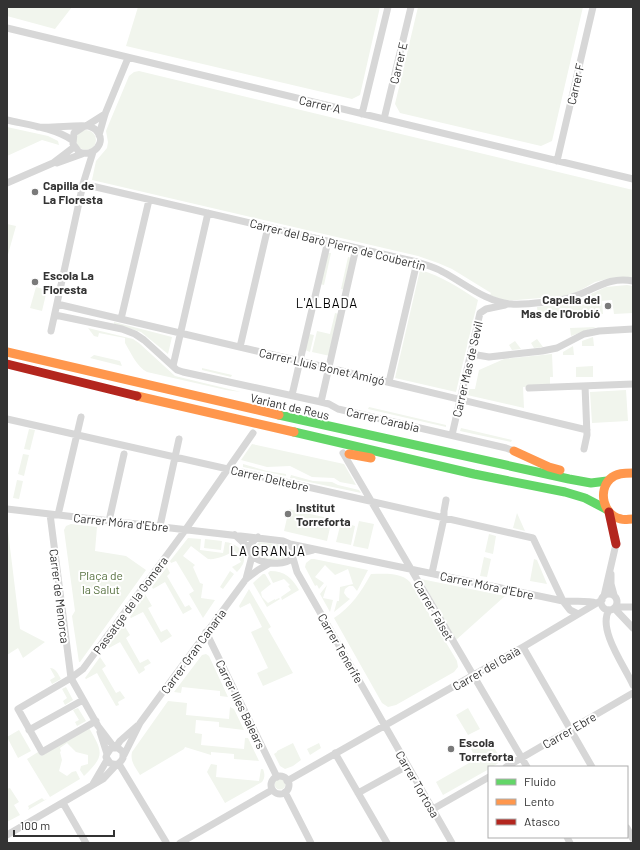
<svg xmlns="http://www.w3.org/2000/svg" width="640" height="850" viewBox="0 0 640 850" font-family="Barlow,sans-serif">
<style>
.green{fill:#f1f5ed}
.lines{fill:none;stroke-linecap:round;stroke-linejoin:round}
.street{stroke:#d7d7d7;stroke-width:7}
.fast{stroke:#63d668;stroke-width:9}
.slow{stroke:#ff974d;stroke-width:9}
.jam{stroke:#b3261e;stroke-width:9}
.poi-dot{fill:#7a7a7a;stroke:#fff;stroke-width:1.5}
.labels{text-anchor:middle;dominant-baseline:central;stroke-width:4;stroke-linejoin:round;paint-order:stroke}
.street-label{font-size:12px;fill:#333;stroke:#fff}
.poi-label{font-size:12px;font-weight:bold;fill:#333;stroke:#fff;text-anchor:start}
.park-label{font-size:12px;fill:#56703f;stroke:#fff}
.neighbourhood-label{font-size:13px;letter-spacing:1px;fill:#000;stroke:#fff}
</style>
<rect width="100%" height="100%" fill="#fff"/>
<path class="green" d="M7,7H72L55,29L7,16Z
M138,7H380L360,95L352,99L126,46Z
M418,7H583L552,141L541,146L400,113L395,104Z
M139,71L633,190V278L619,277L607,279L595,282L577,292L564,296L505,301L490,295L491,293L452,269L438,263L418,256L92,180L96,161L107,148L108,142L106,131L108,126L129,76L134,72Z
M7,127L48,136L58,141L59,145L42,140L7,156Z
M76 140a10 10 0 1 1 20 0a10 10 0 1 1-20 0Z
M7,224L16,226L7,258Z
M328,253H331L324,285L320,284Z
M348,257L352,258L345,290L341,289Z
M420,270C442,276 459,288 478,300L456,392L395,378Z
M627,285L633,286V313L614,314L612,300L602,301L603,314L538,316L537,307L572,303L606,287Z
M36,287L47,290L42,311L30,308Z
M335,313L339,314L330,356L312,352L317,331L330,334Z
M114,322L172,337L168,354L141,332L114,324Z
M596,327L571,336L570,328Z
M88,328L133,339L139,343L175,376L241,392L226,390L147,372C137,367 131,353 125,343V338L99,333L98,337L94,336Z
M309,334L314,335L310,352L305,350Z
M593,337L594,346H582V341Z
M537,339L543,347L534,348L531,343Z
M515,341L521,349L512,350L509,345Z
M573,346L574,355H563V352Z
M552,354L553,377H550V385L523,387L524,408L467,395L468,389H475L479,370L504,359Z
M94,355L120,361L122,366L90,358Z
M593,366V377H576V367Z
M202,368L232,375L231,377L202,370Z
M626,390L628,421L592,423L590,392Z
M369,407L446,425V427L368,409Z
M461,428L512,440L511,442L460,431Z
M29,429L35,430L30,450L24,449Z
M252,444L344,464L356,485L340,482L334,478L312,477L290,466L267,467L241,460Z
M23,454L29,455L24,476L18,474Z
M243,464L267,471L286,474V476L243,467Z
M291,475L313,481L332,482L338,485L359,490L361,493L290,478Z
M17,480L23,481L19,499L13,498Z
M289,509L332,519L327,541L284,531Z
M517,513L525,531L513,528Z
M359,521L374,524L368,549L353,546Z
M341,522L355,526L351,545L336,542Z
M7,523L20,629L45,642L23,658L18,648L7,655Z
M71,524L97,527L95,551L126,556L146,570L80,662H79L72,616L75,611L64,530L66,526Z
M489,534L496,536L493,554L485,552Z
M188,538L201,539L200,550L223,553L225,542C236,543 248,552 243,564C241,567 239,570 237,572L232,567L241,562L235,551C226,555 217,560 208,559L191,546L183,556L195,565L193,567L200,583L203,584L201,598L215,600L203,618L189,594L194,591L176,561L171,563L170,561Z
M205,539L222,541L221,550L204,548Z
M259,542L286,545C300,565 262,564 256,555C255,553 255,550 254,548Z
M484,557L491,559L487,577L480,576Z
M311,559H314L368,570L357,591L353,586H349L345,589L344,593L347,597L350,599L334,612L337,601H339L340,587L353,584L348,569L335,575L325,565L315,577L324,583L319,589L317,585L315,586L305,567L306,563Z
M534,559L537,560L547,584L530,581Z
M167,567L170,573L167,576L185,607L189,605L192,609L183,614L165,582L153,589L152,587Z
M230,571L234,574L223,589L220,587Z
M270,571C285,571 292,578 299,590L282,600L281,597L291,590L288,586L290,585L284,579L273,583L268,573Z
M263,574H265L271,584L261,592L262,597L268,603L275,599V600L279,598L280,599L267,607L253,583Z
M371,574C385,574 400,572 410,582L457,661L458,667L454,672L396,705L388,707L382,703L334,618C351,607 361,592 371,574Z
M421,579L505,596L456,640Z
M327,585L323,598L333,600L330,612L320,594Z
M249,589L271,627L268,629L293,673L263,686L257,673L268,668L251,632L262,627L250,603L240,608L239,606Z
M145,594L152,606L148,608L161,632L167,629L172,636L161,643L143,612L131,618L130,617Z
M124,625L130,635L126,638L140,663L148,659L151,663L144,667L145,670L139,674L120,642L109,648L108,646Z
M206,654L209,656L228,697L220,696V691L182,687L181,693L174,692L202,655Z
M100,657L106,666L102,669L116,693L120,691L125,698L118,702L119,705L116,706L97,673L86,679L85,678Z
M50,668C56,668 58,674 61,679L52,684L50,680L55,677Z
M66,687L73,700L65,705L63,701L67,698L62,689Z
M168,701L187,703L186,715L229,719L230,707L234,709L244,730L219,727V722L196,720L195,733L202,734L201,745L244,749L245,738H248L259,761L234,759V754L211,752V755L185,747L184,749L140,775C135,767 130,761 132,752Z
M78,708L86,721L77,726L75,722L79,720L73,710Z
M468,708L480,729L468,735L456,715Z
M89,728C103,752 105,756 84,776L80,770L81,766L88,764V755L76,752L67,743L60,748L61,751L60,752L62,760L59,771L67,776L72,772L76,771L80,779L50,797L27,759L38,752L41,756Z
M19,730L31,751L18,758L7,737Z
M489,739L502,761L492,767H489V769L443,795L436,782L476,759L471,749Z
M293,743L301,760L293,766L285,769L280,766L274,754L277,752V751Z
M319,743L321,748L310,755L307,749Z
M211,764L217,765L216,777L259,781L261,769H263C265,774 265,778 262,782L225,803L207,772Z
M274.5 784a5.5 5.5 0 1 1 11 0a5.5 5.5 0 1 1-11 0Z
M10,788L19,802L14,805L20,815L7,822V789Z
M42,798L44,800L47,799L28,810L29,808L28,806Z"/>
<g class="lines">
<path class="street" d="M7,28L633,179
M362,114L388,7
M384,119L411,7
M7,120C29,125 54,128 72,140
M86,126L105,114
M38,127C55,128 72,125 88,126C91,127 94,128 96,130C108,142 93,158 79,152L73,144L74,133L83,127
M99,135L105,114L128,58
M557,161L593,7
M57,163L82,154
M7,183L53,163L74,147
M83,184L417,262C426,265 435,267 443,272C464,283 486,302 511,304C525,305 563,301 575,296C595,289 610,276 633,281
M57,304L329,368L587,430
M55,315L122,329L135,334L144,340L177,370L183,372L321,402L329,404L338,409L506,448L514,451
M121,319L149,200
M51,331L83,184L93,152
M240,347L268,227
M471,354L489,357L542,351L557,348L584,334L599,331L633,329
M173,366L208,213
M389,382L417,262
M529,388L633,384
M292,395L328,241
M321,402L356,248
M7,419L533,538L563,601L570,610L578,614
M452,435L480,313L486,309L505,305
M584,449L587,435L585,386
M343,453L527,767
M7,509L283,541L290,544L292,547L294,551L293,558C278,571 230,558 258,537
M50,514L71,678L98,726L114,747
M58,515L81,417
M109,521L124,454
M160,526L179,439
M235,535L250,549
M290,544L563,601C573,602 588,600 596,603
M293,555L313,550
M293,558L297,572L452,843
M432,573L444,518V511L446,500
M611,574V584L614,595
M246,579L252,556
M601 602a8 8 0 1 1 16 0a8 8 0 1 1-16 0Z
M604,596L616,544
M616,607H633
M614,608L633,628
M609,610C597,629 625,667 633,685
M206,632L277,777
M523,647L592,767
M96,721L42,752L18,709L71,678L83,669L186,529L253,433
M29,730L83,700
M100,732L107,754L106,757L110,763C116,766 120,764 123,758V752L118,748H111L107,754
M116,747L120,741L137,726
M335,753L387,843
M124,755L140,723L246,579L258,570L270,563
M119,764L166,842
M506,767L633,693
M271 785a9 9 0 1 1 18 0a9 9 0 1 1-18 0Z
M287,781L523,647L602,600
M93,784L107,760
M285,792L311,843
M358,793L407,766
M63,803L86,843
M433,809L489,777
M627,828L633,839
M7,835L103,779L116,765
M567,837L570,843
M180,843L272,790"/>
<path class="fast" d="M279,415L569,479L591,483L607,481
M294,432L474,474L565,492L585,498L606,509"/>
<path class="slow" d="M7,352L279,415
M137,396L294,432
M514,451L549,467L560,470
M349,454L371,458
M633,473C625,473 616,473 610,479C598,491 603,515 621,519C624,520 629,519 633,519"/>
<path class="jam" d="M7,364L137,396
M609,512L616,544"/>
</g>
<g class="poi-dot">
<circle cx="35" cy="192" r="4"/>
<circle cx="35" cy="282" r="4"/>
<circle cx="608" cy="306" r="4"/>
<circle cx="288" cy="514" r="4"/>
<circle cx="451" cy="749" r="4"/>
</g>
<g class="labels">
<g class="street-label">
<text transform="translate(398 63) rotate(-77)">Carrer E</text>
<text transform="translate(575 84) rotate(-77)">Carrer F</text>
<text transform="translate(320 104) rotate(13)">Carrer A</text>
<text transform="translate(338 244) rotate(14)">Carrer del Barò Pierre de Coubertin</text>
<text transform="translate(322 366) rotate(13)">Carrer Lluís Bonet Amigó</text>
<text transform="translate(467 369) rotate(-77)">Carrer Mas de Sevil</text>
<text transform="translate(290 406) rotate(13)">Variant de Reus</text>
<text transform="translate(383 419) rotate(13)">Carrer Carabia</text>
<text transform="translate(270 478) rotate(13)">Carrer Deltebre</text>
<text transform="translate(121 522) rotate(6)">Carrer Móra d'Ebre</text>
<text transform="translate(487 585) rotate(12)">Carrer Móra d'Ebre</text>
<text transform="translate(60 596) rotate(83)">Carrer de Menorca</text>
<text transform="translate(130 605) rotate(-54)">Passatge de la Gomera</text>
<text transform="translate(434 610) rotate(60)">Carrer Falset</text>
<text transform="translate(341 648) rotate(60)">Carrer Tenerife</text>
<text transform="translate(193 651) rotate(-54)">Carrer Gran Canaria</text>
<text transform="translate(486 668) rotate(-30)">Carrer del Gaià</text>
<text transform="translate(241 704) rotate(64)">Carrer Illes Balears</text>
<text transform="translate(569 730) rotate(-30)">Carrer Ebre</text>
<text transform="translate(418 784) rotate(60)">Carrer Tortosa</text>
</g>
<g class="poi-label">
<text x="43" y="185">Capilla de<tspan x="43" dy="14">La Floresta</tspan></text>
<text x="43" y="275">Escola La<tspan x="43" dy="14">Floresta</tspan></text>
<text x="600" y="299" text-anchor="end">Capella del<tspan x="600" dy="14">Mas de l'Orobió</tspan></text>
<text x="296" y="507">Institut<tspan x="296" dy="14">Torreforta</tspan></text>
<text x="459" y="742">Escola<tspan x="459" dy="14">Torreforta</tspan></text>
</g>
<g class="park-label">
<text x="101" y="575">Plaça de<tspan x="101" dy="14">la Salut</tspan></text>
</g>
<g class="neighbourhood-label">
<text x="327" y="303">L'ALBADA</text>
<text x="268" y="551">LA GRANJA</text>
</g>
</g>
<rect width="640" height="850" fill="none" stroke="#333333" stroke-width="16"/>
<rect x="488" y="766" width="140" height="72" fill="#ffffff" stroke="#adadad"/>
<rect x="496" y="779" width="20" height="6" fill="#63d668" stroke="#adadad"/>
<text x="524" y="786" font-size="12" fill="#333333">Fluido</text>
<rect x="496" y="799" width="20" height="6" fill="#ff974d" stroke="#adadad"/>
<text x="524" y="806" font-size="12" fill="#333333">Lento</text>
<rect x="496" y="819" width="20" height="6" fill="#b3261e" stroke="#adadad"/>
<text x="524" y="826" font-size="12" fill="#333333">Atasco</text>
<path d="M14 830v6h100v-6" fill="none" stroke="#333333" stroke-width="2"/>
<text x="20" y="830" font-size="12" fill="#333333" stroke="#ffffff" stroke-width="3" paint-order="stroke">100 m</text>
</svg>
